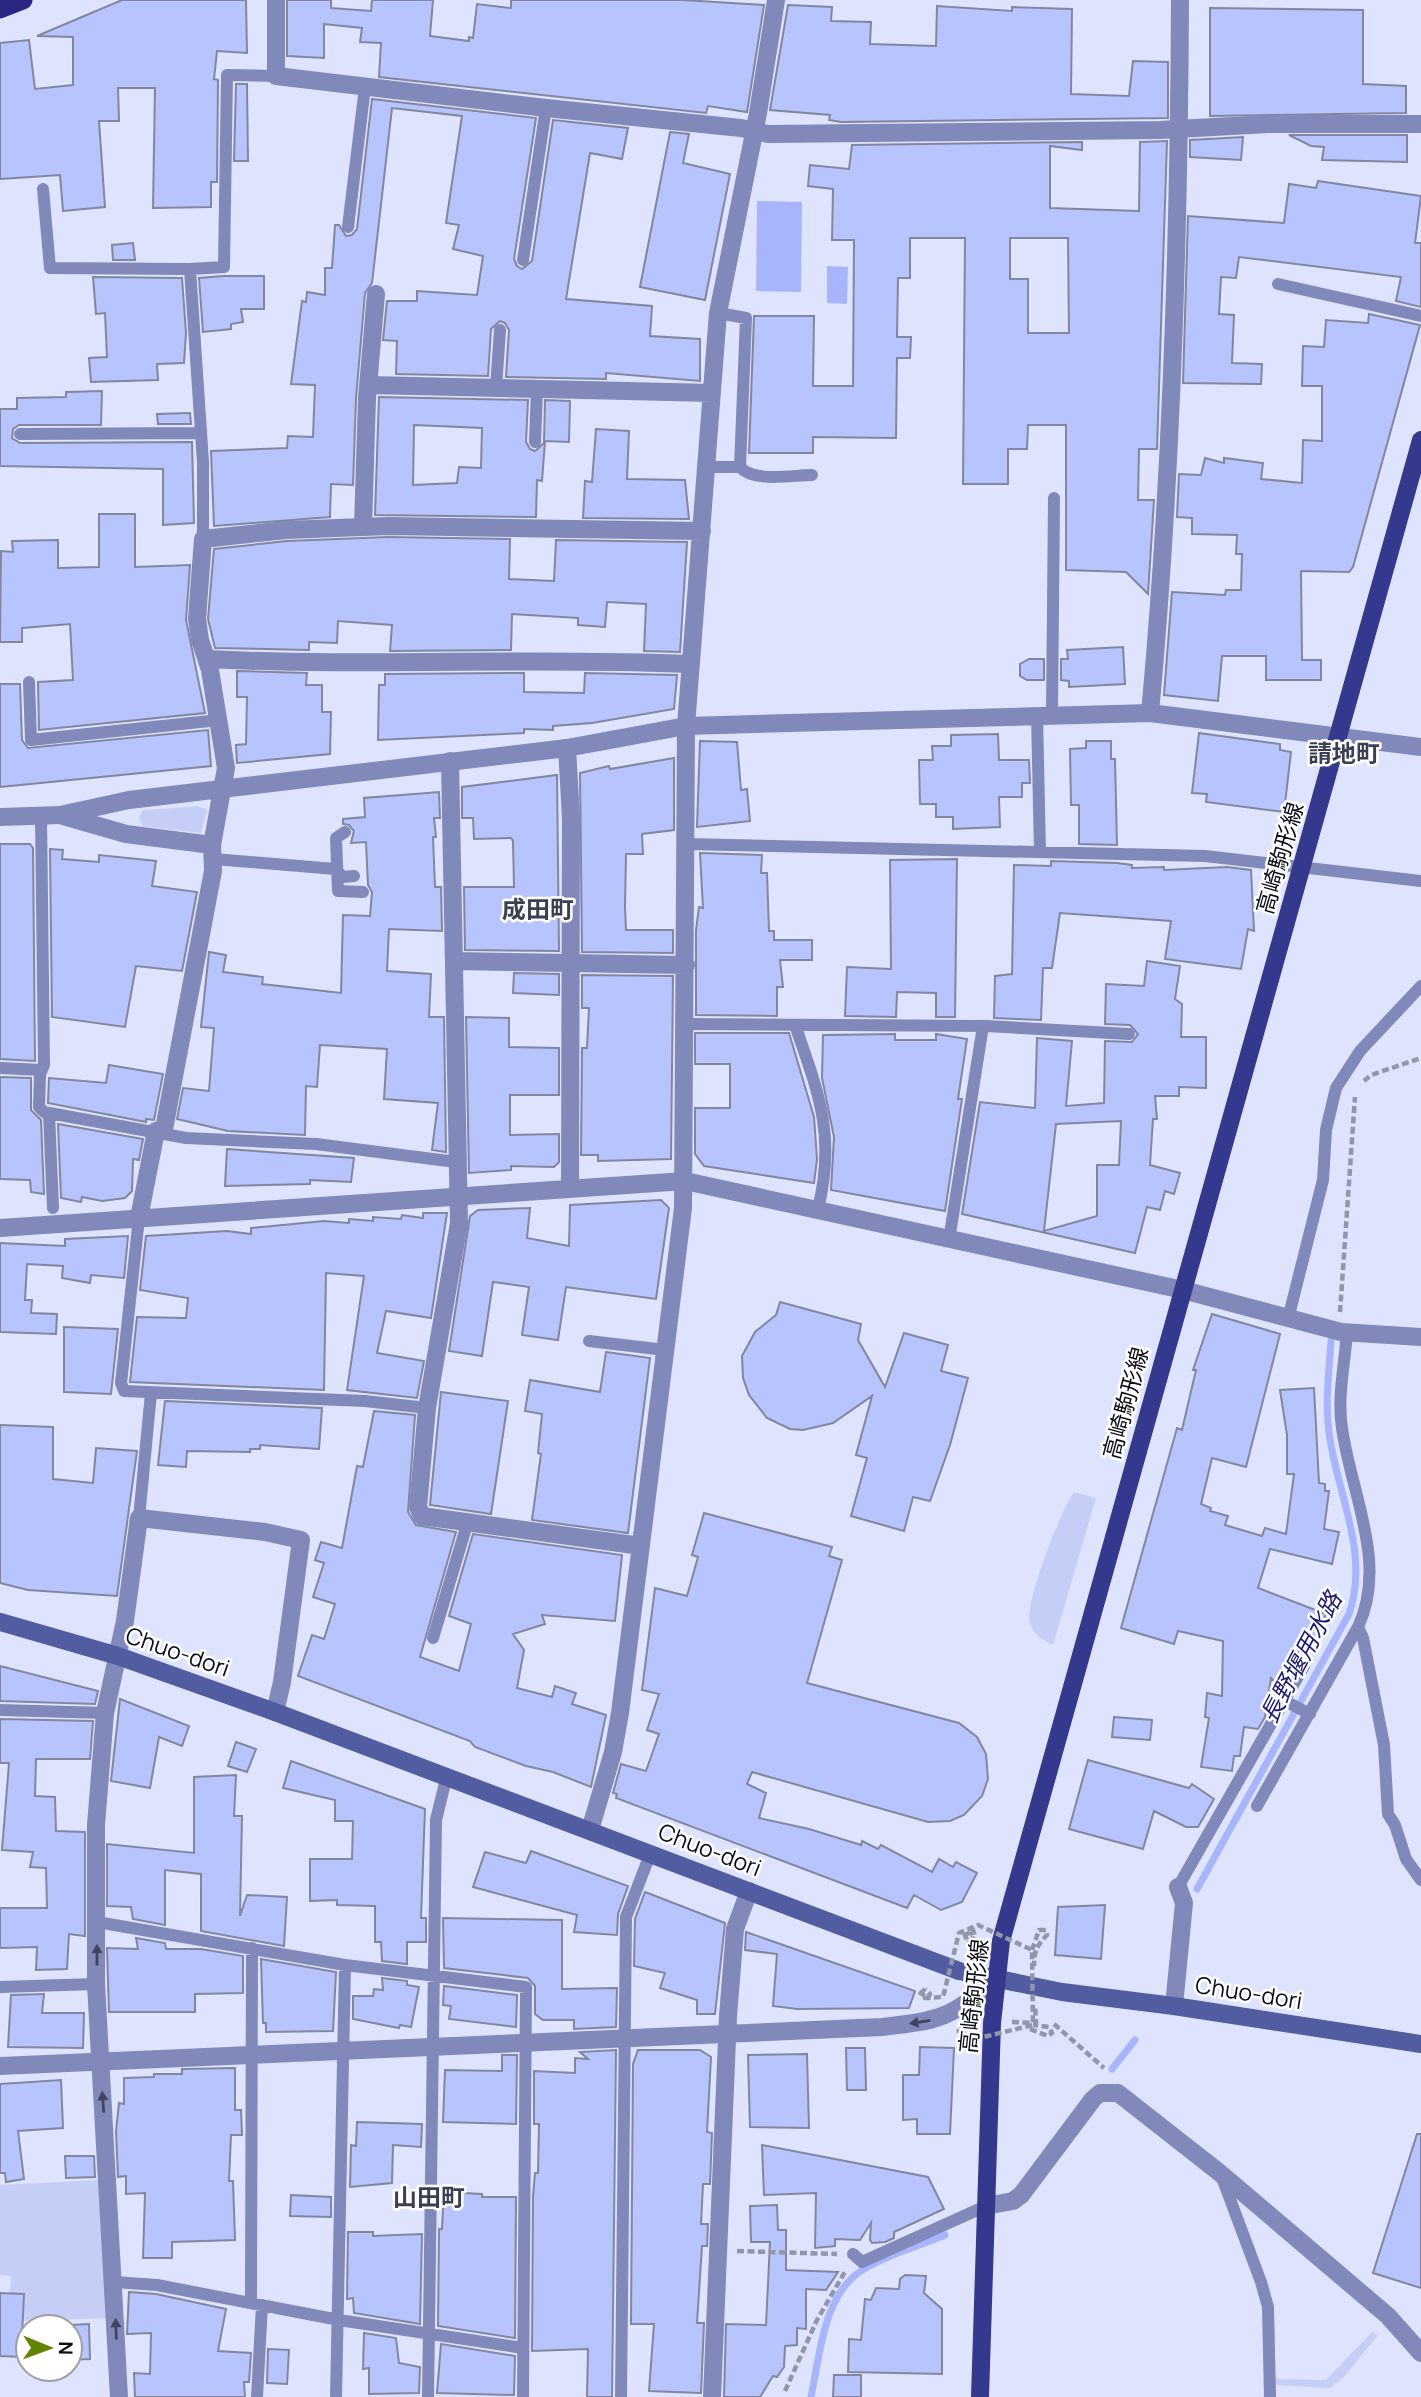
<svg xmlns="http://www.w3.org/2000/svg" width="1421" height="2397" viewBox="0 0 1421 2397" font-family="Manrope,'Noto Sans JP',sans-serif">
<style>
.green{fill:#c5cef6}
.water{fill:#a8b5fc}
.lines{fill:none;stroke-linecap:round;stroke-linejoin:round}
.stream{stroke:#a8b5fc;stroke-width:7}
.building{fill:#b8c4fd;stroke:#82879e;stroke-width:2;fill-rule:evenodd}
.path{stroke:#9296a9;stroke-width:4.5;stroke-dasharray:7 3.5;stroke-linecap:butt}
.service{stroke:#8089b9;stroke-width:12}
.minor{stroke:#8089b9;stroke-width:18}
.tertiary{stroke:#8089b9;stroke-width:18}
.secondary{stroke:#515ca1;stroke-width:18}
.primary{stroke:#34398d;stroke-width:18}
.trunk{stroke:#2a2684;stroke-width:19}
.path-bridge{stroke:#9296a9;stroke-width:4.5;stroke-dasharray:7 3.5;stroke-linecap:butt}
.oneway{fill:#40455f}
.labels{text-anchor:middle;dominant-baseline:central;stroke-width:5;stroke-linejoin:round;paint-order:stroke}
.street-label{font-size:23px;fill:#0c0e16;stroke:#fff}
.neighbourhood-label{font-size:24px;font-weight:bold;fill:#3b3f53;stroke:#fff}
.water-label{font-size:24px;font-style:italic;fill:#1d1b6a;stroke:#fff}
</style>
<rect width="100%" height="100%" fill="#dee4fd"/>
<path class="green" d="M198,806L207,810L201,833L143,826L139,819L142,811L147,810Z
M1074,1492L1096,1498L1053,1645C1043,1640 1034,1635 1030,1624C1023,1605 1062,1508 1074,1492Z
M100,2180L109,2318L23,2321L24,2294L10,2293L11,2276L0,2275V2185Z
M1372,2332L1378,2335L1344,2377L1330,2388L1275,2385V2379L1326,2380Z"/>
<path class="water" d="M757,201L802,202L801,292L756,291Z
M827,266L848,267L847,304L827,303Z"/>
<g class="lines">
<path class="stream" d="M1197,1889L1349,1614C1370,1554 1337,1493 1329,1433C1325,1402 1329,1372 1331,1341
M1112,2069L1135,2040
M811,2397C820,2355 823,2293 864,2269C889,2254 919,2246 945,2235"/>
</g>
<path class="building" d="M122,0H246L247,53L217,51L214,79L218,80L217,182H211V207L153,208L155,88H118L119,121H99L105,207L63,211L60,175L0,179V43L29,40L35,89L73,85V37L37,36Z
M287,0H331V8L371,11L372,0H433L430,36L469,41V37L473,38L477,4L511,8V0H683L764,5L747,112L708,106L706,113L379,77L381,43L360,42L362,28L324,24V58L287,56Z
M788,5L832,7L831,21L871,22L870,44L936,46L937,6L1012,11V7L1072,9L1071,94L1129,96L1133,61L1168,62V118L841,122L829,120L830,115L770,110Z
M1210,8L1363,10V84L1406,86V113L1210,116Z
M236,84H247L248,161H234Z
M372,99L536,118L514,259L517,266L522,269L532,261L553,120L628,128L622,159L590,153L566,299L652,306L650,336L700,339V381L606,373V379L506,377L509,330L505,323L500,321L491,329L488,376L396,374L397,341L383,340L387,301H417V291L477,295L483,256L453,249L459,225L446,223L462,116L392,108L372,283L365,293L356,398L353,485L331,484L330,517L214,526L211,451L287,448L288,436L313,437L315,385L291,384L302,301L306,302L307,292L325,295V268H332L335,225H339L346,236L352,235L357,229Z
M670,132L689,134L683,163L730,174L705,300L640,287Z
M1289,135H1407V162L1322,160L1324,147L1311,146Z
M1243,137L1241,160L1190,157V140Z
M1167,141L1157,449H1139L1138,500H1154L1148,594L1126,572L1066,570V425H1028L1027,449H1008V484H963L965,238H910V278H898L897,337H911L910,358H897L896,438L813,437V453H749L754,316H814L813,386H853L854,240H832L833,189L808,186L810,165L849,169L852,145L1082,142V150L1050,146V208L1139,211L1140,142ZM1010,238H1068L1069,333H1028V279H1010Z
M1318,181L1421,196L1415,243H1421V307L1396,301L1401,277L1239,257L1236,278L1221,277L1219,314L1234,315L1232,363L1262,364L1261,384L1183,383L1188,216L1284,223L1289,184L1316,188Z
M133,243L135,260H113L112,245Z
M224,276H264V309H241L243,322L231,324V329L203,332L199,278Z
M93,277L182,278L186,333L184,363L157,364L158,380L91,382L89,358L107,357L105,313L96,314Z
M1369,314L1420,325L1353,567L1349,572L1301,571L1302,660H1321V680H1266V656H1222L1218,701L1164,695L1172,592L1225,595L1226,590H1241L1242,554H1236L1237,535L1192,534V518L1177,517L1179,474L1201,475L1205,458L1224,463V458L1263,463L1261,479L1302,483L1303,440L1322,441V386H1302L1303,346L1324,347L1326,320L1368,323Z
M102,391L101,425H19L13,429L12,438L20,443L192,442L194,523L163,525V469L0,466V409H17V398L66,397V392Z
M379,397L528,400L526,442L530,449L535,451L544,443L545,400L570,401L569,442L545,441L542,481L537,480L536,517L375,515ZM414,425L482,428L481,468L459,467L457,483L413,485Z
M190,413L191,424H158L157,414Z
M596,429L629,431L627,479L685,480L689,519L583,518L585,481L592,482Z
M99,514H135V567L190,565L186,620L205,713L39,730L38,682L73,680L70,624L22,628V642H0L1,551L13,552L12,541L58,540V568L99,567Z
M388,537L510,539L509,579L554,581L556,540L687,542L680,652L644,651L646,604L607,602L605,627L578,625V618L512,614L511,650L390,651L392,625L338,621L337,643L309,642V650L215,648L208,619L214,549L287,541Z
M1123,647L1125,684L1069,687V681L1061,680V659H1068L1067,650Z
M1029,659H1044V680H1027L1020,676V664Z
M237,671L307,673L306,685H322V712H331L330,754L237,763L236,745L246,744L247,697H237Z
M524,673V692L584,693L585,673L677,675L674,709L592,723L553,726V730L524,729V733L378,740L379,685H385V674Z
M0,684H20L22,740L28,748L208,730L211,766L0,787Z
M1199,733L1280,744V750L1291,752L1284,812L1206,802L1207,794L1192,793Z
M998,734L999,760H1029L1030,783H1022V797H999L1000,827L953,829V817H936V804H920L919,760H933L932,746H951V735Z
M700,741L737,742L741,790L747,789L750,821L697,827Z
M1086,741H1111V759H1115L1117,845L1079,844V805H1071L1070,749L1086,748Z
M674,758V830L642,834L643,854H626L625,907L626,930H673V953L582,952L580,773L609,766L610,769Z
M557,775L559,951L465,950L464,887H514L513,841L511,838L474,839L473,818H462V787Z
M439,792L440,818H434L436,837H433L435,887H441L442,931L389,929L387,971L431,974L429,1017H444L446,1152L432,1150L438,1103L384,1099L387,1049L320,1045L317,1087L306,1086L305,1135L228,1131L177,1119L183,1088L209,1091L214,1028L201,1027L209,952L226,955L223,972L263,977L262,984L341,993L343,915L370,916L372,892L368,885L366,842L351,843L354,831L349,825L343,824V819L365,817L364,798Z
M0,844H30L33,848L35,1061L0,1059Z
M50,849L63,850L62,859L99,862V855L156,861L152,886L197,892L182,971L136,966L125,1027L52,1017Z
M700,853L762,855L761,873H767L769,931H774V940H812V960H780L783,987H777V1016L696,1015V930L699,907L703,908Z
M957,859L955,1017H936V993L897,992L896,1017L845,1016L847,967L891,969L890,860Z
M1051,861L1117,863L1132,865V868L1164,867V870L1227,867L1251,870L1254,931L1248,929L1241,969L1165,959L1171,921L1060,913L1052,968H1043L1041,1020L994,1018L995,976L1012,974L1014,865L1051,866Z
M1147,961L1180,966L1175,999L1182,1004L1181,1037H1206V1088L1179,1087V1096H1155L1157,1119H1153L1150,1165L1180,1173L1174,1194L1165,1191L1160,1210L1147,1207L1135,1253L962,1214L980,1102L1035,1108L1037,1038L1072,1041L1066,1106L1104,1103L1105,1041L1132,1042L1138,1034L1130,1025L1105,1024L1106,984L1144,986ZM1121,1121L1119,1165H1097V1216L1044,1231L1056,1124Z
M514,973L559,974V995L513,993Z
M582,975L673,976L671,1159L598,1161V1155H581L582,1048H587L589,1008H582Z
M466,1017L509,1018V1047L559,1048V1095H510V1135L559,1134V1162L554,1167L511,1166V1170L469,1173Z
M695,1033H789L814,1117L817,1159L814,1183L704,1166L695,1154V1108H730V1064H695Z
M895,1034V1040H936V1034L967,1039L958,1099H962L945,1211L831,1190L834,1137L822,1078L823,1035Z
M109,1065L163,1074L154,1120L146,1119V1122L48,1103L49,1078L106,1083Z
M0,1077L31,1078V1110L41,1120L44,1194L31,1192L30,1180L0,1179Z
M58,1124L143,1139L139,1160L133,1159L132,1191L125,1198L102,1201L82,1197L81,1202L61,1198Z
M227,1149L354,1158L351,1182L310,1180V1184L225,1186Z
M661,1200L669,1208L656,1299L566,1287L558,1340L522,1335L529,1287L493,1282L482,1356L449,1351L470,1216L478,1210L530,1208L527,1238L569,1246L570,1205Z
M423,1213H447L431,1318L386,1311L377,1353L424,1361L417,1398L347,1390L364,1276L326,1273L324,1390L130,1382L137,1317L186,1318L188,1298L140,1290L146,1236L227,1231L251,1234V1228L324,1221L349,1223V1219L373,1221V1217L401,1219L402,1215L423,1218Z
M128,1236L124,1278L91,1275L90,1283L62,1278L63,1266L27,1264L25,1300H32L31,1313L57,1314L56,1334L0,1332V1243L65,1246V1239Z
M780,1302L861,1324L858,1340L885,1387L904,1333L948,1345L941,1371L968,1378L950,1445L930,1501L913,1497L904,1531L851,1516L867,1458L856,1455L872,1396L833,1423L803,1430L790,1429L767,1418L749,1395L743,1378L742,1356L755,1332L776,1315Z
M1212,1314L1280,1334L1246,1467L1212,1458L1201,1504L1211,1508L1210,1511L1228,1516L1225,1525L1262,1536L1265,1528L1286,1534L1294,1474H1287V1435L1280,1390L1314,1388L1319,1483L1325,1484V1491H1329L1324,1529L1339,1532L1332,1564L1270,1549L1258,1588L1326,1614L1316,1642L1305,1638L1281,1688L1271,1678L1265,1717L1258,1729L1244,1727L1240,1756H1234L1232,1771L1201,1767L1209,1718L1205,1717L1207,1693L1222,1696L1223,1641L1178,1631L1174,1644L1121,1628L1177,1428L1182,1430L1196,1370H1193Z
M64,1327L118,1329L111,1394L64,1392Z
M606,1352L650,1358L628,1533L532,1520L541,1454L538,1453L542,1414L525,1411L530,1380L600,1392Z
M441,1392L508,1401L491,1514L430,1505Z
M165,1401L322,1408L319,1449L260,1445V1449H250V1452L187,1451L186,1467L158,1465Z
M374,1411L415,1415L408,1512L416,1525L456,1532L420,1657L459,1671L471,1624L449,1616L473,1534L622,1555L615,1621L542,1615L545,1624L513,1634L524,1650L517,1688L552,1697L555,1686L576,1693L572,1704L606,1715L591,1787L553,1772L526,1766L475,1747L470,1741L298,1676L312,1635L324,1639L335,1604L313,1597L324,1563L315,1560L321,1542L342,1548L357,1466L363,1467Z
M0,1425L53,1427V1479L93,1483L96,1448L137,1451L117,1596L28,1590L0,1583Z
M704,1513L832,1547L829,1556L842,1560L807,1683L959,1723L977,1737L986,1754L988,1779L982,1796L964,1815L950,1821L928,1822L752,1772L747,1784L766,1793L759,1818L809,1829L861,1845L862,1841L878,1849L881,1845L932,1872L939,1859L953,1867L956,1862L977,1873L962,1902L941,1910L914,1895L907,1908L616,1798L617,1794L613,1793L621,1764L646,1771L659,1734L647,1730L659,1694L642,1690L655,1588L687,1596L698,1557L692,1555Z
M0,1666L98,1691L95,1704L0,1701Z
M120,1699L189,1726L182,1746L159,1737L150,1788L111,1781Z
M1114,1717L1152,1720L1150,1740L1112,1737Z
M0,1719L93,1721L90,1759H36L35,1796L55,1797L56,1831L85,1832V1936L69,1934L67,1969L36,1970L37,1947L0,1948V1908H47L46,1868L30,1867L33,1852L2,1850L9,1763H0Z
M236,1742L256,1749L247,1772L228,1766Z
M1088,1760L1189,1788L1192,1784L1214,1799L1198,1827H1186L1154,1811L1143,1849L1069,1829Z
M291,1761L425,1809L421,1918H426V1942H407V1964L382,1961L381,1942H375V1906L337,1905V1900L310,1901V1859H352L353,1821H335V1800L283,1788Z
M236,1775L234,1816H242L240,1916L247,1895L287,1897L284,1946L201,1931V1874L165,1870V1925L133,1919L131,1907L107,1906V1844L194,1853V1777Z
M531,1851L628,1886L618,1914L617,1935L574,1932L577,1915L473,1887L485,1852L526,1863Z
M645,1892L725,1923L715,2014H697V2000L660,1988L665,1973L634,1966L635,1919Z
M1105,1905L1101,1959L1055,1955L1058,1907Z
M443,1918L562,1920V1989L617,1988L616,2027L574,2029V2020H543L535,2014V1986L528,1978L444,1968Z
M746,1932L915,1991L909,2008L797,2009L773,2006L777,1954L745,1950Z
M136,1938L165,1943L166,1949H201L243,1956V1993L195,1994V2012H109L107,1948L138,1949Z
M261,1959L336,1972L333,2031L266,2032V2023H263Z
M382,1978L407,1981V1985L419,1987L411,2027L400,2025L399,2028L353,2019V1996H373L374,1989L383,1990Z
M444,1986L517,1995L516,2027L449,2019L451,2006L443,2005Z
M44,1994L42,2013H84L83,2048L8,2047L11,1995Z
M920,2047L954,2048L950,2134H917V2119L903,2120V2075H919Z
M846,2048H865L866,2090H847Z
M616,2050L612,2397H587L588,2349L532,2351L533,2197L535,2173H538L539,2124H534V2071L575,2073V2058L588,2059L580,2052Z
M638,2050H700L711,2057L707,2132L712,2133L710,2184H703L701,2224H708L707,2246H702L697,2323H704L701,2393L649,2391L654,2324H631L633,2064Z
M807,2054L809,2128L750,2127L748,2055Z
M502,2055H517L516,2124L443,2122L445,2070L502,2071Z
M235,2068V2110H241L242,2135H231L229,2181H233L235,2240L172,2242V2258H143L145,2193L126,2194V2176L118,2177L116,2131L119,2103L124,2104V2078L154,2077V2074H182V2069Z
M61,2080L63,2128L18,2131L24,2179L6,2182L5,2173H0V2084Z
M357,2122L422,2124L421,2147L393,2145L392,2183L350,2187L351,2145L356,2146Z
M1417,2134H1421V2288L1373,2273Z
M762,2145L928,2177L944,2209L894,2232V2238L885,2242L872,2243L870,2240L871,2223L860,2240L835,2239V2246L815,2248L816,2193L764,2195Z
M65,2156H94L95,2177L66,2178Z
M444,2192L482,2194V2197H516L515,2338L438,2326L439,2234V2229H442Z
M291,2195L331,2197V2217L290,2216Z
M777,2205L778,2230H786V2270L838,2272L826,2290L806,2289V2329L797,2328V2345L785,2346L784,2367L777,2377L773,2376L760,2397H724L726,2324L766,2325L770,2242H751L750,2206Z
M348,2232H373V2236L422,2234L420,2324L354,2313L353,2298L347,2299Z
M905,2275L926,2276L924,2293L942,2309V2374L848,2372L849,2339L861,2340L865,2299L871,2300L876,2288L899,2289L900,2279Z
M129,2292L156,2294L226,2309L218,2351L251,2353L249,2382H244L245,2397H135L134,2373L150,2374L151,2333L127,2334Z
M0,2293L24,2294L21,2357L0,2356Z
M89,2324L90,2359L70,2360V2325Z
M364,2333L396,2338L399,2363L420,2367L419,2393L369,2394V2368L363,2369Z
M441,2344L515,2356L514,2395L437,2393Z
M268,2349L289,2350L287,2384L267,2383Z
M834,2375H861V2397H833Z"/>
<g class="lines">
<path class="path" d="M1364,1081L1371,1075L1421,1058
M1340,1312L1355,1097
M964,1933L967,1940L972,1941L975,1937L970,1932
M1032,1950L1039,1930H1046L1047,1935C1037,1945 1034,1952 1034,1966
M919,1992L928,1998L930,1994L925,1989
M1012,2022L1036,2023L1035,2006
M1054,2024L1104,2068
M1030,2029L1048,2036L1052,2033L1049,2027L1033,2025
M737,2251L837,2254
M785,2391L817,2320L846,2270"/>
<path class="service" d="M43,189L50,268L190,269
M348,227L365,87
M523,260L546,108
M1278,284L1421,316
M718,313L746,318L740,467C754,483 792,475 812,475
M496,388L500,330
M20,434L201,433
M535,442L537,389
M707,467H740
M203,539V462L190,269L224,267L227,75L276,76
M29,682L31,740L219,720
M1037,715L1040,852
M1052,715L1054,498
M41,815L44,1065L40,1074L39,1107L44,1112L186,1138L316,1144L456,1162
M345,832L336,838L338,891L363,892
M687,844L1205,856L1421,881
M214,859L335,869L343,877L354,876
M686,1024L986,1026L1129,1034
M795,1025C819,1094 836,1136 818,1209
M0,1068L42,1070
M49,1113L53,1208
M139,1218L121,1383L124,1391L365,1401L427,1408
M949,1240L983,1026
M1288,1319L1323,1180L1326,1130L1336,1088L1360,1051L1421,986
M589,1341L665,1350
M139,1518L151,1393
M1358,1627L1363,1638L1384,1745L1388,1814L1395,1825L1406,1859L1421,1880
M433,1638L468,1521
M1285,1701L1310,1714
M0,1710L105,1713
M1257,1806L1358,1627C1388,1563 1351,1494 1342,1428C1337,1396 1345,1363 1347,1332
M1178,1887L1304,1666
M97,1922L345,1965L526,1987L523,2397
M0,1987L96,1984
M1221,2175L1261,2282L1268,2307L1270,2397
M853,2254L862,2262L986,2206
M115,2282L157,2285L339,2320L523,2348
M251,2303L252,1948
M257,2397L262,2305
M336,2397L345,1965
M428,2397L436,1820L447,1775
M621,2397L626,1917L651,1852"/>
<path class="minor" d="M276,0V76L546,108L741,128L768,134L1160,130L1268,124H1421
M369,385L712,393
M363,527L367,398L376,294
M207,659C368,667 529,657 691,664
M1150,713C1172,476 1179,238 1180,0
M686,726L1150,713L1421,747
M567,748L571,818L570,1188
M450,761L459,1223L427,1408L418,1507L422,1516L641,1546
M60,815L126,834L212,845
M454,961L686,965
M139,1218L156,1131L164,1129L213,871L212,845L226,768L210,670L200,640L197,619L203,539L286,530L388,526L702,531
M590,1830L613,1752L620,1713L683,1208L686,726L718,313L758,113L776,0
M1174,2006L1184,1903L1178,1887
M119,2397L96,1984V1825L105,1713L125,1621L139,1518L265,1532L301,1540L282,1682L275,1712
M712,2397L728,2016L735,1929L749,1891"/>
<path class="tertiary" d="M0,817L60,815L129,800L567,748L686,726
M0,1228L685,1181L1183,1290L1341,1332L1421,1337
M0,2066L882,2027C937,2021 953,2018 994,1980
M986,2206L1013,2201L1021,2195L1093,2099L1100,2093H1118L1220,2173L1388,2316L1421,2353"/>
<path class="secondary" d="M0,1622L118,1656L275,1712L959,1971L1062,1992L1174,2006L1421,2044"/>
<path class="primary" d="M980,2397L992,2023L1001,1941L1421,440"/>
<path class="trunk" d="M0,9L23,0"/>
<path class="path-bridge" d="M970,1932L966,1935L969,1941L975,1936L972,1927
M925,1989L921,1993L925,1998L943,1997L959,1933L978,1925L1032,1950L1033,2025L967,2041L963,2034L965,2025L958,2026L959,2033"/>
</g>
<defs><path id="oneway-solid" d="M-6-.8H1V-3.2L6.5 0L1 3.2V.8H-6Z" transform="scale(1.75)"/></defs>
<g class="oneway">
<use href="#oneway-solid" transform="translate(97 1955) rotate(-90)"/>
<use href="#oneway-solid" transform="translate(920 2022) rotate(171)"/>
<use href="#oneway-solid" transform="translate(103 2102) rotate(-94)"/>
<use href="#oneway-solid" transform="translate(116 2329) rotate(-92)"/>
</g>
<g class="labels">
<g class="street-label">
<text transform="translate(1279 858) rotate(-74)">高崎駒形線</text>
<text transform="translate(1125 1403) rotate(-75)">高崎駒形線</text>
<text transform="translate(178 1651) rotate(19)">Chuo-dori</text>
<text transform="translate(710 1849) rotate(21)">Chuo-dori</text>
<text transform="translate(1249 1992) rotate(9)">Chuo-dori</text>
<text transform="translate(973 1996) rotate(-84)">高崎駒形線</text>
</g>
<g class="neighbourhood-label">
<text x="1344" y="752">請地町</text>
<text x="538" y="908">成田町</text>
<text x="429" y="2196">山田町</text>
</g>
<g class="water-label">
<text transform="translate(1300 1657) rotate(-62)">長野堰用水路</text>
</g>
</g>
<g transform="translate(49 2348) rotate(91)"><circle r="33" fill="#ffffff" stroke="#9e9fa2" stroke-width="2"/>
<path d="M0-5L12 26L0 18L-12 26Z" fill="#638400"/>
<text y="-10" font-size="19" font-weight="bold" text-anchor="middle" fill="#0c0e16">N</text>
</g>
</svg>
